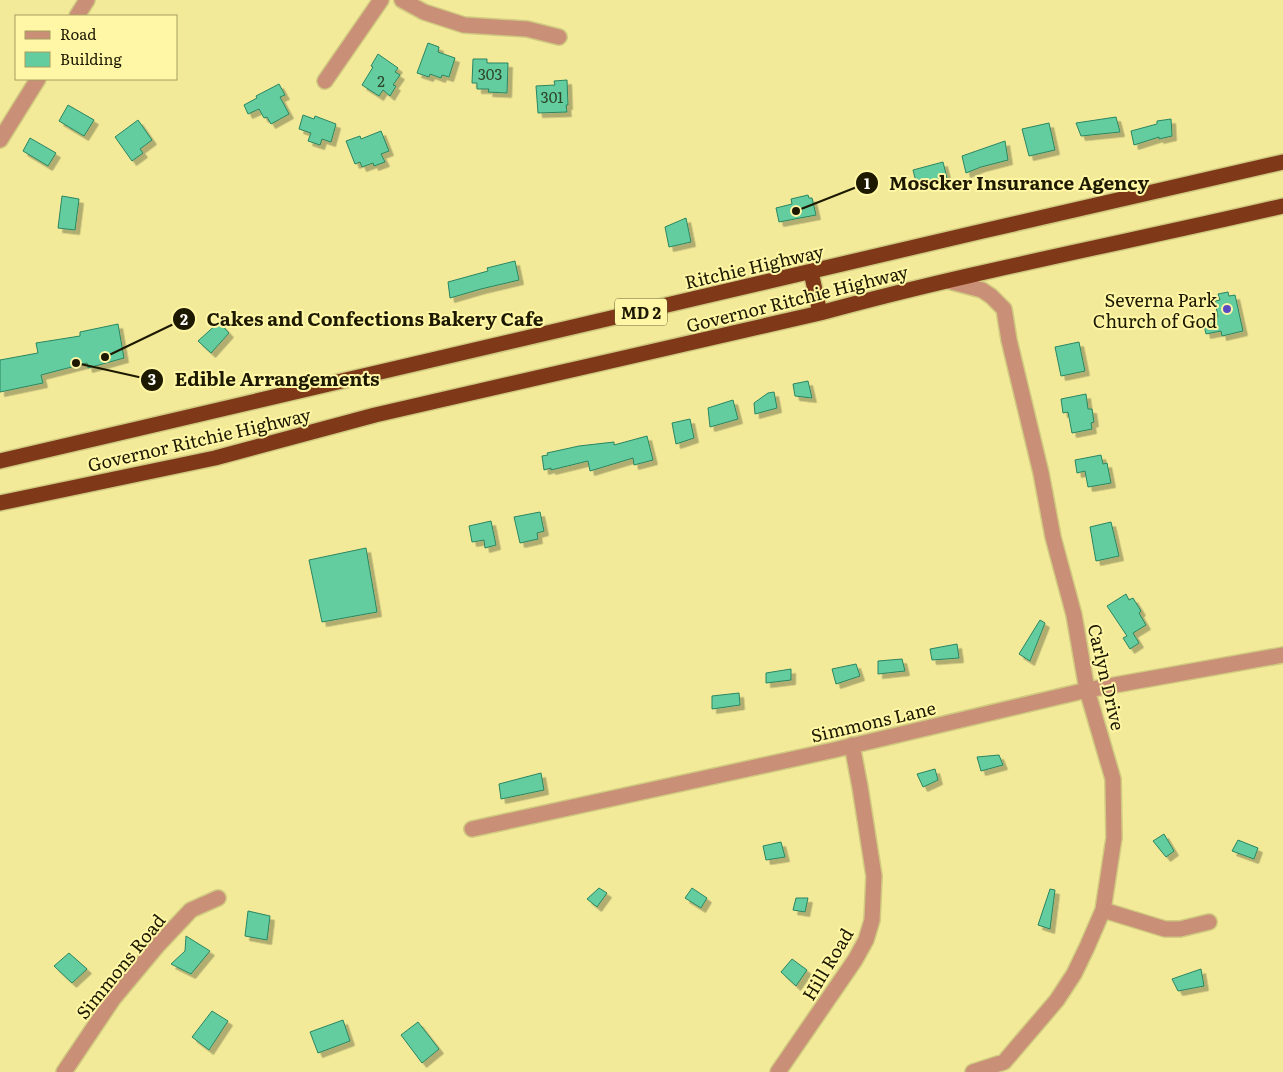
<svg xmlns="http://www.w3.org/2000/svg" width="1283" height="1072" viewBox="0 0 1283 1072" font-family="Literata,serif">
<style>
.building{fill:#64cda0;stroke:#298561;filter:url(#shadow)}
.lines{fill:none;stroke-linecap:round;stroke-linejoin:round}
.minor-casing{stroke:#d0c980;stroke-width:18}
.highway-casing{stroke:#d0c980;stroke-width:18}
.minor{stroke:#ca8f77;stroke-width:15}
.highway{stroke:#7f3918;stroke-width:15}
.poi-dot{fill:#5a4bc3;stroke:#fff7a5;stroke-width:2}
.labels{text-anchor:middle;dominant-baseline:central;stroke-width:4;stroke-linejoin:round;paint-order:stroke}
.number-label{font-size:15px;fill:#2f4628}
.shield{fill:#fff7a5;stroke:#615c32;stroke-width:1}
.shield-label{font-size:16px;font-weight:bold;fill:#1d1900}
.street-label{font-size:18px;fill:#1d1900;stroke:#fff7a5}
.poi-label{font-size:18px;fill:#1d1900;stroke:#fff7a5;text-anchor:end}
.leader{fill:none;stroke:#1d1900;stroke-width:2}
.callout-dot{fill:#1d1900;stroke:#fff7a5;stroke-width:2}
.mark-label{font-size:15px;text-anchor:middle;font-weight:bold;fill:#fff}
.callout-label{font-size:19px;text-anchor:middle;font-weight:bold;fill:#1d1900;stroke:#fff7a5;stroke-width:4;stroke-linejoin:round;paint-order:stroke}
</style>
<defs>
<filter id="shadow"><feDropShadow dx="4.5" dy="4.5" stdDeviation="0" flood-color="#0004"/></filter>
</defs>
<rect width="100%" height="100%" fill="#f2ea98"/>
<path class="building" d="M428,43L439,47L438,52L455,58L449,77L442,75L441,78L430,74L429,77L417,73Z
M378,54L398,68L395,72L400,75L393,85L396,86L390,96L383,90L379,96L362,85L373,67L371,66Z
M473,59H487V63H508L507,93L488,92L489,89H477V83H472Z
M567,80L568,105H566L567,112L538,113L536,86L555,85L554,81Z
M279,84L285,95L280,97L289,114L271,124L267,117L264,118L259,109L248,114L244,105L257,98L256,96Z
M68,105L94,120L84,136L59,121Z
M303,115L314,119L315,116L336,124L331,142L322,139L320,145L308,141L311,133L299,129Z
M1116,117L1120,132L1081,136L1076,123Z
M1171,119L1172,136L1159,139V137L1134,145L1131,131L1157,124V121Z
M138,120L152,140L140,149L143,153L132,161L115,137Z
M1049,123L1055,150L1029,156L1022,129Z
M381,131L389,151L381,154L385,162L374,166L373,163L362,167L360,162L355,164L346,141L360,136L361,139Z
M30,138L56,153L48,166L23,151Z
M1005,141L1008,160L981,167L966,173L962,156Z
M943,162L947,178L917,186L913,170Z
M808,195L809,198H812L816,215L779,222L776,208L792,204L791,199Z
M62,196L79,199L75,230L58,228Z
M686,218L691,242L669,247L665,227Z
M515,261L519,280L481,289L450,298L448,282L488,271L487,268Z
M1228,292L1229,296L1235,295L1243,331L1222,336L1221,331L1206,334L1203,321L1218,317L1215,301L1220,300L1218,294Z
M219,322L229,333L211,353L198,341Z
M118,324L124,358L88,368L87,363L41,375L43,383L0,392V360L38,353L36,343L80,336V332Z
M1079,342L1085,371L1061,376L1055,347Z
M808,381L812,398L795,396L793,384Z
M774,392L777,408L755,414L754,403L768,393Z
M1086,394L1088,409H1092L1094,422L1091,423L1092,429L1072,433L1068,412L1063,413L1061,399Z
M733,400L738,419L710,427L708,408Z
M690,419L694,438L676,444L672,423Z
M647,436L653,460L634,465L633,458L590,471L588,461L551,470V468L544,470L542,456L548,455L547,453L579,446L614,442V445Z
M1101,455L1103,464L1107,463L1111,483L1088,487L1085,471L1077,473L1075,460Z
M540,512L544,531L537,533L538,539L520,543L514,517Z
M491,521L496,545L485,548L484,540L472,542L469,526Z
M1111,522L1119,556L1096,561L1090,527Z
M366,548L377,612L322,622L309,560Z
M1126,594L1129,600L1133,598L1141,611L1139,613L1146,625L1133,633L1139,643L1130,649L1123,638L1127,636L1107,606Z
M1040,620L1045,623L1030,661L1019,654Z
M957,644L959,658L932,660L930,649Z
M902,659L905,671L878,674V661Z
M856,664L860,676L836,684L832,669Z
M791,669V680L766,683V673Z
M739,693L740,705L712,709V696Z
M999,755L1003,765L981,771L977,757Z
M935,769L938,780L923,787L917,774Z
M541,773L544,790L501,799L499,784Z
M1164,834L1174,851L1166,857L1153,841Z
M1238,840L1258,848L1254,859L1232,851Z
M781,842L785,857L766,860L763,846Z
M599,888L607,893L597,907L587,899Z
M692,888L707,898L701,908L685,898Z
M1050,889L1055,890L1050,929L1038,925Z
M796,898H808L805,912L793,910Z
M248,911L270,916L267,940L245,936Z
M186,936L210,951L191,974L171,964L185,951Z
M69,953L87,969L72,983L54,966Z
M792,959L807,970L796,986L781,972Z
M1201,969L1204,986L1178,991L1172,979Z
M212,1011L228,1021L209,1050L192,1037Z
M343,1020L350,1041L318,1053L310,1032Z
M418,1022L439,1049L422,1063L401,1035Z"/>
<g class="lines">
<g class="minor-casing">
<path id="minor" d="M402,0L424,12L464,25L527,29L559,37
M77,16L87,0
M325,81L381,0
M0,140L38,79
M948,281L982,290L991,296L1004,309L1009,340L1041,473L1053,537L1074,615L1087,690L1113,779L1114,838L1103,910L1087,947L1074,974L1057,1000L1004,1062L973,1072
M472,829L834,750L1087,690L1283,655
M1103,910L1165,929H1180L1209,922
M64,1072L113,999L158,945L191,910L218,898
M778,1072L855,960L866,940L872,920L874,876L860,787L852,745"/>
</g>
<g class="highway-casing">
<path id="highway" d="M811,272L820,313
M0,461L983,231L1283,162
M0,503L215,458L375,415L820,313C973,271 1129,242 1283,206"/>
</g>
<use href="#minor" class="minor"/>
<use href="#highway" class="highway"/>
</g>
<circle class="poi-dot" cx="1227" cy="309" r="5"/>
<g class="labels">
<g class="number-label">
<text x="490" y="73">303</text>
<text x="381" y="80">2</text>
<text x="552" y="96">301</text>
</g>
<rect class="shield" x="615" y="298.5" width="52" height="27" rx="4"/>
<g class="shield-label">
<text x="641" y="312">MD 2</text>
</g>
<g class="street-label">
<text transform="translate(754 266) rotate(-13)">Ritchie Highway</text>
<text transform="translate(797 298) rotate(-14)">Governor Ritchie Highway</text>
<text transform="translate(199 439) rotate(-13)">Governor Ritchie Highway</text>
<text transform="translate(1107 677) rotate(77)">Carlyn Drive</text>
<text transform="translate(873 721) rotate(-13)">Simmons Lane</text>
<text transform="translate(827 964) rotate(-59)">Hill Road</text>
<text transform="translate(120 966) rotate(-51)">Simmons Road</text>
</g>
<g class="poi-label">
<text x="1217" y="299">Severna Park<tspan x="1217" dy="21">Church of God</tspan></text>
</g>
</g>
<path class="leader" d="M796 211L867 183M105 357L184 319M76 363L152 380"/>
<g class="callout-dot">
<circle cx="796" cy="211" r="5"/>
<circle cx="105" cy="357" r="5"/>
<circle cx="76" cy="363" r="5"/>
<circle cx="867" cy="183" r="12"/>
<circle cx="184" cy="319" r="12"/>
<circle cx="152" cy="380" r="12"/>
</g>
<g class="mark-label">
<text x="867" y="189">1</text>
<text x="184" y="325">2</text>
<text x="152" y="385">3</text>
</g>
<g class="callout-label">
<text x="1019" y="190">Moscker Insurance Agency</text>
<text x="375" y="326">Cakes and Confections Bakery Cafe</text>
<text x="277" y="386">Edible Arrangements</text>
</g>
<rect x="15" y="15" width="162" height="65" fill="#fff7a5" stroke="#a59e63"/>
<rect x="25" y="31" width="25" height="8" fill="#ca8f77" stroke="#a59e63"/>
<text x="60" y="40" font-size="15" fill="#1d1900">Road</text>
<rect x="25" y="52" width="25" height="15" fill="#64cda0" stroke="#a59e63"/>
<text x="60" y="65" font-size="15" fill="#1d1900">Building</text>
</svg>
